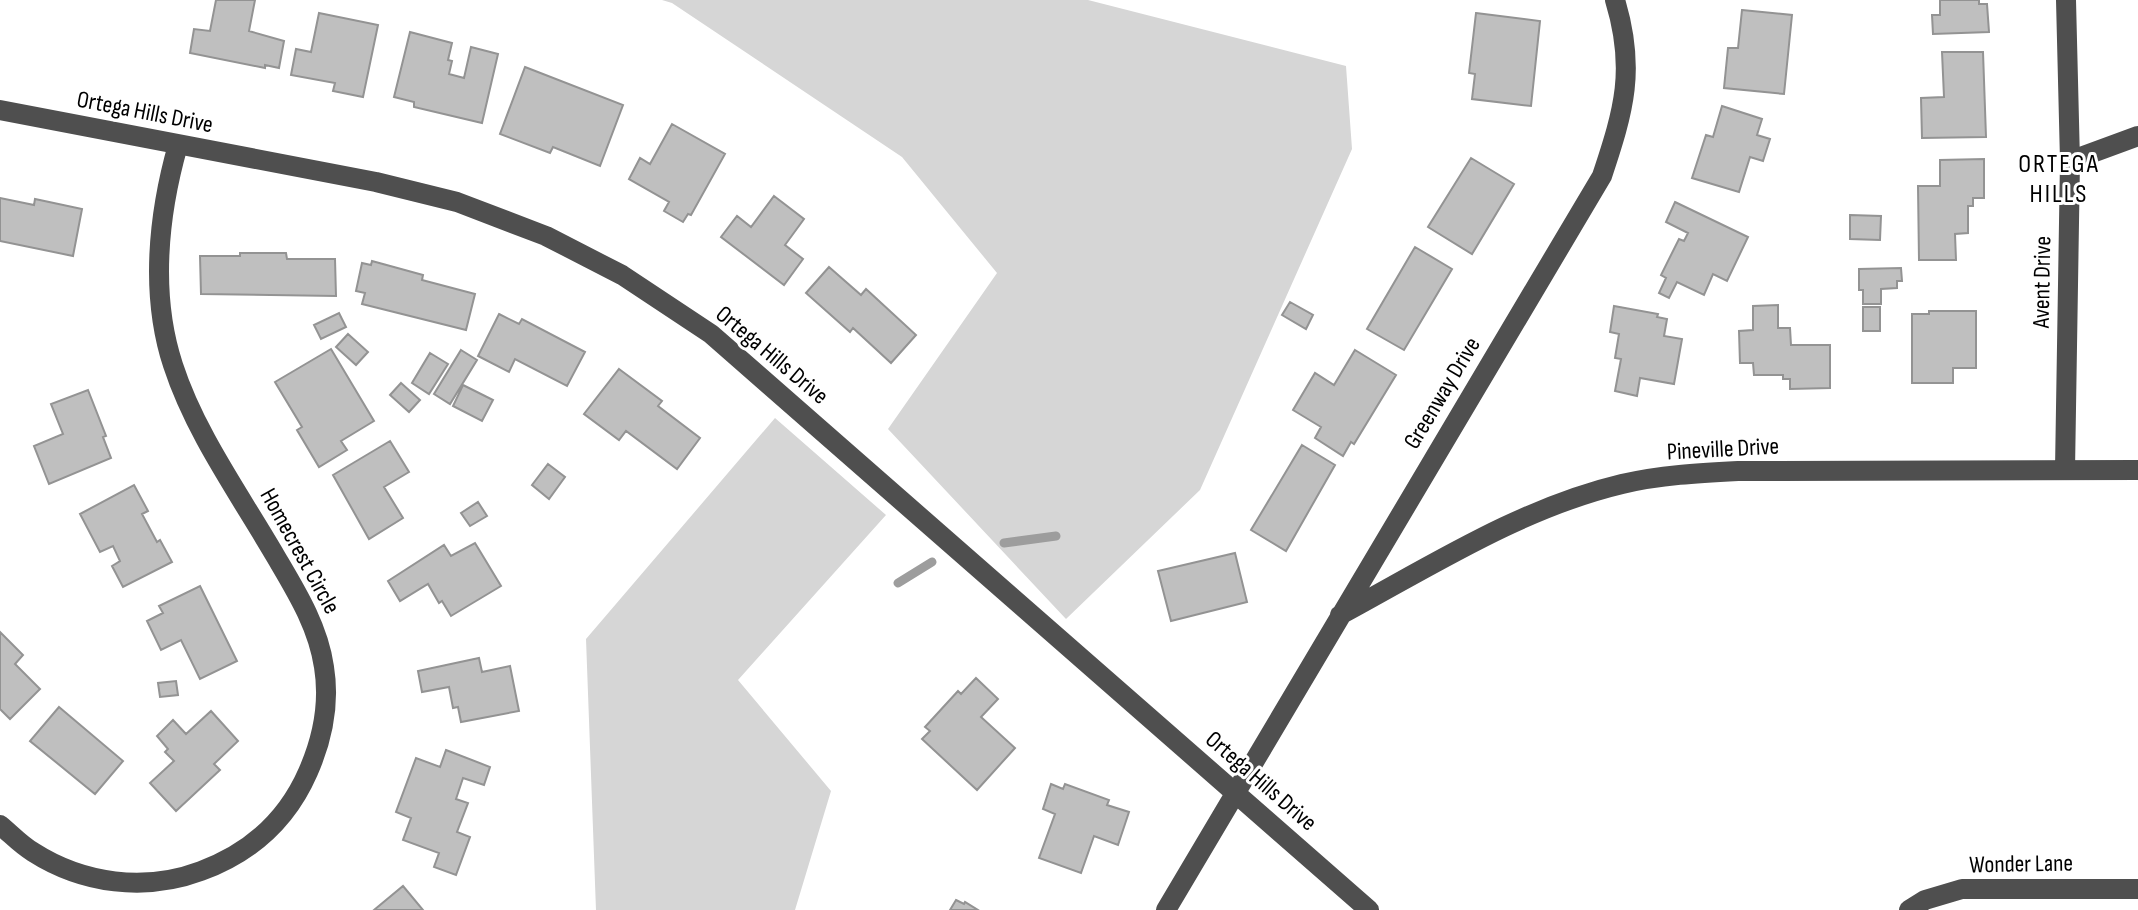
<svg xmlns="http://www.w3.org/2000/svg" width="2138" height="910" viewBox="0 0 2138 910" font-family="'Sofia Sans Condensed',sans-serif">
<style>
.green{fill:#d6d6d6}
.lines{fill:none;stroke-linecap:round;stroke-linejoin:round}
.stream{stroke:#9d9d9d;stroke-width:9}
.building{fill:#bfbfbf;stroke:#939393;stroke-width:2}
.minor{stroke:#4f4f4f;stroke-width:20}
.labels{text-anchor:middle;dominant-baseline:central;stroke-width:6;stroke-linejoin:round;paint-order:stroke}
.street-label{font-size:24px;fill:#000;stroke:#fff}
.neighbourhood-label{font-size:26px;letter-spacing:2px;fill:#000;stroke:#fff}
</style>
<rect width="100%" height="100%" fill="#fff"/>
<path class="green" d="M662,0H1088L1346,66L1352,149L1200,490L1066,619L888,429L997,273L902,157L672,3Z
M775,418L886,515L738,680L831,791L795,910H596L586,639Z"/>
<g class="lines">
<path class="stream" d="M1004,543L1056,536
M898,583L932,562"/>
</g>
<path class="building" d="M216,0H255L249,31L284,41L279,68L265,65V68L190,53L194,29L210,31Z
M1940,0H1979V4H1987L1989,32L1933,34L1932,15H1940Z
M1742,10L1792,15L1784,94L1724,88L1728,48H1738Z
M319,13L378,25L363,97L333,91L335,83L291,75L296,49L311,52Z
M1476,13L1540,21L1531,106L1472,99L1475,74L1469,73Z
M410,32L452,43L448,60L452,61L449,74L464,78L471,47L498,54L482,123L414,107V102L394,97Z
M1942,52H1983L1986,137L1922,138L1921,98L1944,97Z
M525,67L623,105L600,166L553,147L550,153L500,134Z
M1722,106L1762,119L1757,135L1770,139L1763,161L1750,157L1739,192L1692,178L1706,135L1713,137Z
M672,124L725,154L691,215L688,214L683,222L664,211L669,202L629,179L640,158L650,164Z
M1471,158L1514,184L1472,254L1428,227Z
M1984,159V198H1973V206H1968V233L1955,234L1956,260H1919L1918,186H1940V160Z
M774,196L804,219L785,245L803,259L784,285L721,237L737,216L751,227Z
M0,198L34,205L35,199L82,209L73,256L0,241Z
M1675,202L1748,237L1727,281L1713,274L1704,295L1677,282L1669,298L1659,293L1666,278L1661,275L1679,239L1684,241L1688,233L1666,222Z
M1850,215L1881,216L1880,240L1850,239Z
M1415,247L1452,269L1404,350L1367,329Z
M240,253H286L287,259H335L336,296L201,294L200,256H240Z
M372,261L423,275L422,280L475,294L466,330L362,304L365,293L356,291L362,263L371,265Z
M829,267L861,295L866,289L916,335L891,363L853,328L850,332L806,293Z
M1901,268L1902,281H1897V288L1881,289V304H1863V290H1859V269Z
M1290,302L1313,315L1306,329L1282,315Z
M1778,305V328H1790L1791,345H1830V388L1790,389V379H1783V375H1754L1753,363H1740L1739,331L1753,330V306Z
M1614,306L1658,314L1657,317L1667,319L1664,336L1682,339L1674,384L1640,378L1637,396L1615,391L1621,359L1615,358L1619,334L1610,332Z
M1863,307H1880V331H1863Z
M1929,311H1976V368H1953V383H1912V314H1929Z
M339,313L346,327L321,339L314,325Z
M499,314L519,324L522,319L585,352L567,386L515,359L509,372L478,356Z
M348,334L368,352L356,365L336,347Z
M331,349L374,421L341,441L347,450L319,467L297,430L302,427L275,382Z
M461,350L477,360L450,404L434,394Z
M1355,350L1396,375L1354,444L1351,442L1343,456L1315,438L1321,427L1293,410L1315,373L1334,385Z
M430,353L448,364L429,394L412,383Z
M619,369L662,401L658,406L700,438L677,469L626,431L619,440L584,414Z
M401,383L420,400L409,412L390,395Z
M463,385L493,400L482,421L453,406Z
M88,390L106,436L103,437L111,458L49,484L34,446L63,434L51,404Z
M390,441L409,472L384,487L403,518L369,539L333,475Z
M1302,445L1335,465L1286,551L1251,530Z
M548,464L565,477L549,499L532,485Z
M134,485L148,511L142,514L157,542L160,540L172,562L123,587L112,566L120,561L113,546L100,552L80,514Z
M478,502L487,516L470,526L461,513Z
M475,543L501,586L451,616L442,601L439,603L428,584L400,601L388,581L444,545L451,556Z
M1235,553L1247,602L1171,621L1158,571Z
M200,586L237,661L200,679L181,640L161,650L147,621L163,613L159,606Z
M0,632L23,655L15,664L40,689L10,719L0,709Z
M479,658L482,672L510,666L519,711L461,722L458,707L453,708L449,687L422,692L418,671Z
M976,678L998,699L981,717L1015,748L977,790L922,739L930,731L925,727L958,691L961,694Z
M176,681L178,695L160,697L158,683Z
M59,707L123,761L95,794L30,741Z
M211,711L238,741L214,764L220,770L176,811L150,783L174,761L165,752L168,749L157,736L173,720L186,734Z
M446,750L490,767L484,785L463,778L456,799L468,803L457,832L470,837L456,875L434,867L439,853L403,840L411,818L396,812L416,758L440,767Z
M1051,784L1063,789L1065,784L1109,800L1107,805L1129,812L1118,845L1094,836L1081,873L1039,858L1055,814L1043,809Z
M403,886L423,910H374Z
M956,900L964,904L965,902L978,910H950Z"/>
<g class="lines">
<path class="minor" d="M0,110L376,182L457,202L546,236L622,275L711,334L1369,910
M2070,161L2138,136
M2065,470L2070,161L2066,0
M1340,615C1431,566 1521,508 1622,484C1660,475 1699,473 1738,471L2138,470
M0,825C11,834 21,845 33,852C83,884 145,892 201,871C250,853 287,820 308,772C323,738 330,704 324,667C318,626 296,591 276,557C240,495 195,433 173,365C150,295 158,215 178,145
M1166,910L1602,176C1624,110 1636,69 1615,0
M1909,910L1925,900L1962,889H2138"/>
</g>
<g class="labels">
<g class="street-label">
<text transform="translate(145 112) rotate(11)">Ortega Hills Drive</text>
<text transform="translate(2042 282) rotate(-89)">Avent Drive</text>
<text transform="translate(772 355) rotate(40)">Ortega Hills Drive</text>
<text transform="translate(1442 393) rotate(-59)">Greenway Drive</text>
<text transform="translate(1723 449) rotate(-3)">Pineville Drive</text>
<text transform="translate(300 551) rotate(61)">Homecrest Circle</text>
<text transform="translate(1261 781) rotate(41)">Ortega Hills Drive</text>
<text transform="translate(2021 864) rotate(-1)">Wonder Lane</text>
</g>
<g class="neighbourhood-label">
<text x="2059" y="164">ORTEGA<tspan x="2059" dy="30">HILLS</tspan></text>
</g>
</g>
</svg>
